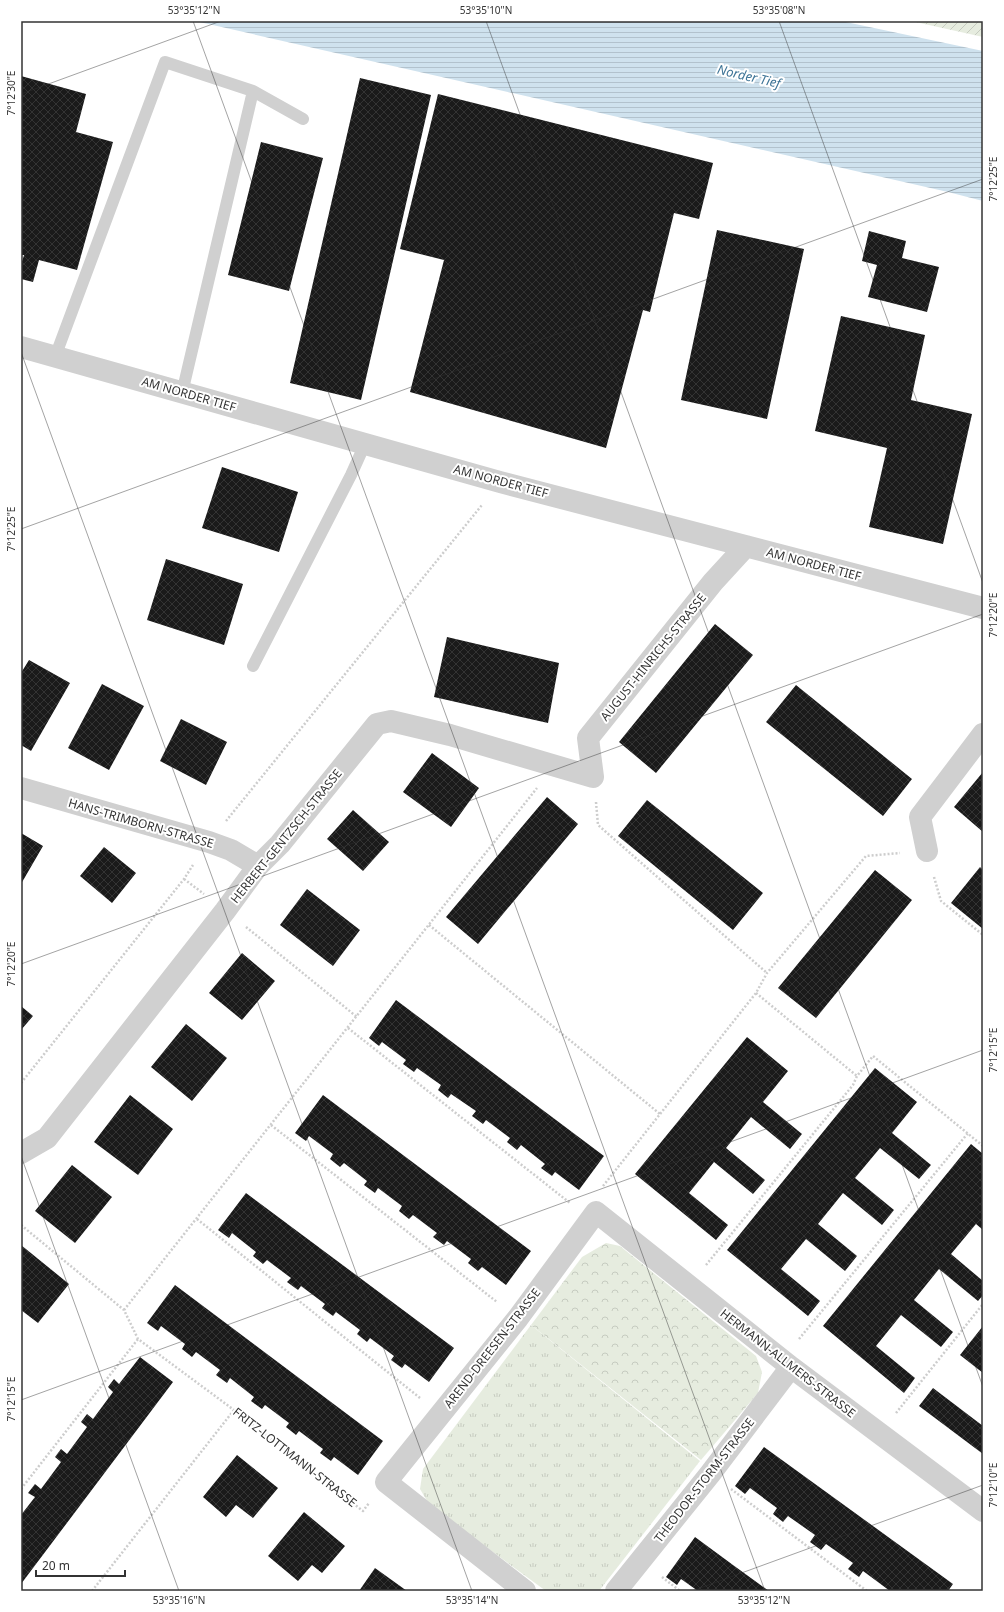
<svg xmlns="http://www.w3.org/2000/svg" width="1004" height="1612" viewBox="0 0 1004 1612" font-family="'Noto Sans',sans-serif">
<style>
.grass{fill:url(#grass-tufts)}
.park{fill:url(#park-crowns)}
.garden{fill:url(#garden-furrows)}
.water{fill:url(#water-rules)}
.building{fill:url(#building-cross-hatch)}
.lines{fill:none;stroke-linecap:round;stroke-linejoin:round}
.path{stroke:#cdcdcd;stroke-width:2.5;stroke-dasharray:2 2;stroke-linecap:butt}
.service{stroke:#d0d0d0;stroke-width:12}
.minor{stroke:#d0d0d0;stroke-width:22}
.ticks{fill:none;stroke:#333;stroke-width:1;stroke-opacity:0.45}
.labels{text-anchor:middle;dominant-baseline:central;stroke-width:4;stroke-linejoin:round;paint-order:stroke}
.street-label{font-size:12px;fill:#333;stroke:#fff}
.water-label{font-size:13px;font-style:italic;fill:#3f7597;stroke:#fff}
.neatline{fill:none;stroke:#333;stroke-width:1.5}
.ticks-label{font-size:10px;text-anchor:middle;fill:#333}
</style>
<defs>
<pattern id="grass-tufts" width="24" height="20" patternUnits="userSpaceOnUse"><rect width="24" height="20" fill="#e6ecdf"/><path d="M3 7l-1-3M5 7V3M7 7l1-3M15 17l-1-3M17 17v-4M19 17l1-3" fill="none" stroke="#c6cbc0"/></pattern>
<pattern id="park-crowns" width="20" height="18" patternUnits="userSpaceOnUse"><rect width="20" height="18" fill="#e6ecdf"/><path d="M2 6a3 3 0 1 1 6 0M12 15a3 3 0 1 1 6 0" fill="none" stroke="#c6cbc0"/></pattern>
<pattern id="garden-furrows" width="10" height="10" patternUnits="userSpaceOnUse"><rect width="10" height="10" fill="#e6ecdf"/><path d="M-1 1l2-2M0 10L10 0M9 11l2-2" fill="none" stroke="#c6cbc0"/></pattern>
<pattern id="water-rules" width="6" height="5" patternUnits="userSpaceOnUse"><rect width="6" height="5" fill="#cfe2ee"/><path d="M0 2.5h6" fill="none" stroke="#b2c2cd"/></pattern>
<pattern id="building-cross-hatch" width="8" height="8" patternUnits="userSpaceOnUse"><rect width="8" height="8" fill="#1a1a1a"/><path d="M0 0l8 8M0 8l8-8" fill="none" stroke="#333"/></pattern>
</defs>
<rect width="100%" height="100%" fill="#fff"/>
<path class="grass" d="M531,1325L700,1461L599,1591H546L430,1506L420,1489L423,1469Z"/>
<path class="park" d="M606,1243L620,1246L756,1356L762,1372L758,1393L701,1460L531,1325L582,1257Z"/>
<path class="garden" d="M911,21H983V37Z"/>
<path class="water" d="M195,21H841L983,51V201L948,192Z"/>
<path class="building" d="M21,76L86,94L76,132L113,142L77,270L39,260L33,282L21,279V265L24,255H21Z
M360,78L431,95L361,400L290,383Z
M438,94L713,163L699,219L674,213L650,312L643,310L606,448L410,392L444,260L400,249Z
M261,142L323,158L289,291L228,275Z
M717,230L804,249L767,419L681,400Z
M869,231L906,241L902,258L939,267L927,312L868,297L877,265L862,261Z
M841,316L925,335L911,400L972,414L943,544L869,527L887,448L815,431Z
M222,467L298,492L279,552L202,528Z
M166,559L243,584L224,645L147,620Z
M715,624L753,655L656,773L619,742Z
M447,637L559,663L548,723L434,697Z
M29,660L70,683L31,751L21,745V673Z
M102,684L144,706L109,770L68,748Z
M796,685L912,779L883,816L766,722Z
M181,719L227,742L206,785L160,761Z
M432,753L479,788L451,827L403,792Z
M983,772V832L954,807Z
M547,797L578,824L478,944L446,917Z
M647,800L763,893L733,930L618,836Z
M353,810L389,842L363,871L327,839Z
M21,833L43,846L21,884Z
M104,847L136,873L112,903L80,876Z
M980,867L983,870V929L951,903Z
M875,870L912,900L816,1018L778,988Z
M307,889L360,930L333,966L280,925Z
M242,953L275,981L242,1020L209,993Z
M396,1000L604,1156L579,1190L555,1172L552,1176L541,1168L545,1164L521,1145L517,1150L507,1142L510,1138L486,1120L483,1124L472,1116L476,1111L451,1094L448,1098L438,1090L441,1085L417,1068L414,1072L403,1064L406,1060L382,1042L379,1046L369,1038Z
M21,1006L33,1016L21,1030Z
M186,1024L227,1058L192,1101L151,1067Z
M747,1037L788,1071L763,1102L802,1134L790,1149L751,1117L726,1148L765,1180L753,1194L714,1162L689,1193L728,1225L716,1240L635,1174Z
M875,1068L917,1102L892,1133L931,1165L919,1179L880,1148L855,1178L894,1210L882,1225L843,1193L818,1224L857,1256L845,1271L806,1239L781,1269L820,1301L808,1316L727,1250Z
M130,1095L173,1129L138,1175L94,1142Z
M323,1095L531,1251L506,1285L482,1267L478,1271L468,1263L471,1259L447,1241L444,1245L433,1237L437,1233L413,1215L409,1219L399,1211L402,1206L378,1188L375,1193L364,1185L367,1181L344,1163L340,1167L330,1159L333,1154L309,1136L306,1141L295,1133Z
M971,1144L983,1154V1230L976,1224L951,1254L983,1281V1295L978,1301L939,1269L914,1300L953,1332L941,1347L901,1315L876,1346L915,1378L904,1393L823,1326Z
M72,1165L112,1197L75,1243L35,1211Z
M246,1193L454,1348L429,1382L405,1364L402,1368L391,1360L394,1356L370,1338L367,1342L357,1334L360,1330L336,1312L333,1316L322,1308L325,1304L301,1286L298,1290L287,1282L291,1278L267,1260L263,1264L253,1256L256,1252L232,1233L229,1238L218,1230Z
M21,1245L69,1284L38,1323L21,1310Z
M175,1285L383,1441L358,1475L334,1457L331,1461L320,1453L323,1449L299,1431L296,1435L286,1427L289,1423L265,1405L262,1409L251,1401L254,1397L230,1378L227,1383L216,1375L220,1370L196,1352L192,1357L182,1349L185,1344L161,1326L158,1331L147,1323Z
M983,1326V1373L960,1355Z
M140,1357L173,1382L21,1584V1515L35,1497L28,1493L35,1484L41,1489L61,1462L55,1457L61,1449L67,1454L87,1427L81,1422L87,1414L93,1419L113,1392L108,1387L114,1379L119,1384Z
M933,1388L983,1426V1454L919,1406Z
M764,1447L953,1584L948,1591H890L863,1571L859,1577L848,1569L853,1563L826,1544L821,1550L810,1542L815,1535L788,1516L783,1522L773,1514L777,1508L750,1488L745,1494L735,1486Z
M237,1455L278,1488L253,1518L236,1505L226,1517L203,1497Z
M304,1512L345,1546L322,1573L312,1565L298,1581L268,1556Z
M695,1537L733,1565L769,1591H698L681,1579L677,1585L666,1577Z
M375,1568L407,1591H359Z"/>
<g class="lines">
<path class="path" d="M596,802L598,825L767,973
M226,821L482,505
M934,877L941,901L983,935
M184,879L204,894
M429,925L660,1114
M246,927L357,1017
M756,993L857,1076
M348,1028L570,1203
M21,1083L184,879L193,865
M271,1125L497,1302
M603,1186L756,993L767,973L866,856L900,853
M197,1219L420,1398
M21,1225L124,1310L138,1339L234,1410L363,1511L369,1503
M706,1265L853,1085L857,1076L873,1056L983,1146
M124,1310L537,788
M799,1339L968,1133
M896,1413L983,1304
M21,1489L138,1339
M731,1489L867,1591
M662,1577L680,1591
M92,1591L234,1410"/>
<path class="service" d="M253,91L303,119
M55,357L165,62L253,91L182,393
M253,666L351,475L365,444"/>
<path class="minor" d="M21,347L500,482L983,608
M21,788L209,842L231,850L258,866
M927,851L920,817L983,734
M21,1153L47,1138L225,911L258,866L280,844L377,724L391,721L450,735L593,777L588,738L713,582L746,546
M525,1591L386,1482L518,1318L596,1212L791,1367L983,1511
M616,1591L710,1474L791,1367"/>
</g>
<path class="ticks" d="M193,21L765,1591M486,21L983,1387M779,21L983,583M21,94L221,21M21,352L472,1591M21,529L983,179M21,964L983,614M21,1156L179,1591M21,1400L983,1050M692,1591L983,1485"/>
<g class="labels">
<g class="street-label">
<text transform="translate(189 394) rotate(16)">AM NORDER TIEF</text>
<text transform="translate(501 481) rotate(15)">AM NORDER TIEF</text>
<text transform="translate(814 564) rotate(15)">AM NORDER TIEF</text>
<text transform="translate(653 657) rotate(-51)">AUGUST-HINRICHS-STRASSE</text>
<text transform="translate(141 823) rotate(16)">HANS-TRIMBORN-STRASSE</text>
<text transform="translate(286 836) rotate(-51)">HERBERT-GENTZSCH-STRASSE</text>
<text transform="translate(492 1348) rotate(-52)">AREND-DREESEN-STRASSE</text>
<text transform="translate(788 1363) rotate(38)">HERMANN-ALLMERS-STRASSE</text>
<text transform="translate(295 1457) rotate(38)">FRITZ-LOTTMANN-STRASSE</text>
<text transform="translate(704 1480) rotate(-52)">THEODOR-STORM-STRASSE</text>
</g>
<g class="water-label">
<text transform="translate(749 76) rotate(13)">Norder Tief</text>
</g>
</g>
<rect width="1004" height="1612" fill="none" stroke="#ffffff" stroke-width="44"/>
<path d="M36 1570v6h89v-6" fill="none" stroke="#333333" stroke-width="2"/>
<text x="42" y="1570" font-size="12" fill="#333333" stroke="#ffffff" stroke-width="3" paint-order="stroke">20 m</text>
<rect x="22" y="22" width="960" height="1568" class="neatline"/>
<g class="ticks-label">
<text x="194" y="14">53°35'12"N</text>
<text x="486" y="14">53°35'10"N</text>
<text x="779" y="14">53°35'08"N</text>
<text transform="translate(11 93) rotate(-90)" y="4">7°12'30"E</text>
<text transform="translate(993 179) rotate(-90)" y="4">7°12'25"E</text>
<text transform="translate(11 529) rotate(-90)" y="4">7°12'25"E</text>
<text transform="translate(993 615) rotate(-90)" y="4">7°12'20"E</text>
<text transform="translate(11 964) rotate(-90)" y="4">7°12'20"E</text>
<text transform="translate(993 1050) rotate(-90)" y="4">7°12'15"E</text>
<text transform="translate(11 1399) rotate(-90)" y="4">7°12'15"E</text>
<text transform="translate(993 1485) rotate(-90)" y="4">7°12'10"E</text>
<text x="179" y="1604">53°35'16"N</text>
<text x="472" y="1604">53°35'14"N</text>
<text x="764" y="1604">53°35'12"N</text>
</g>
</svg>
